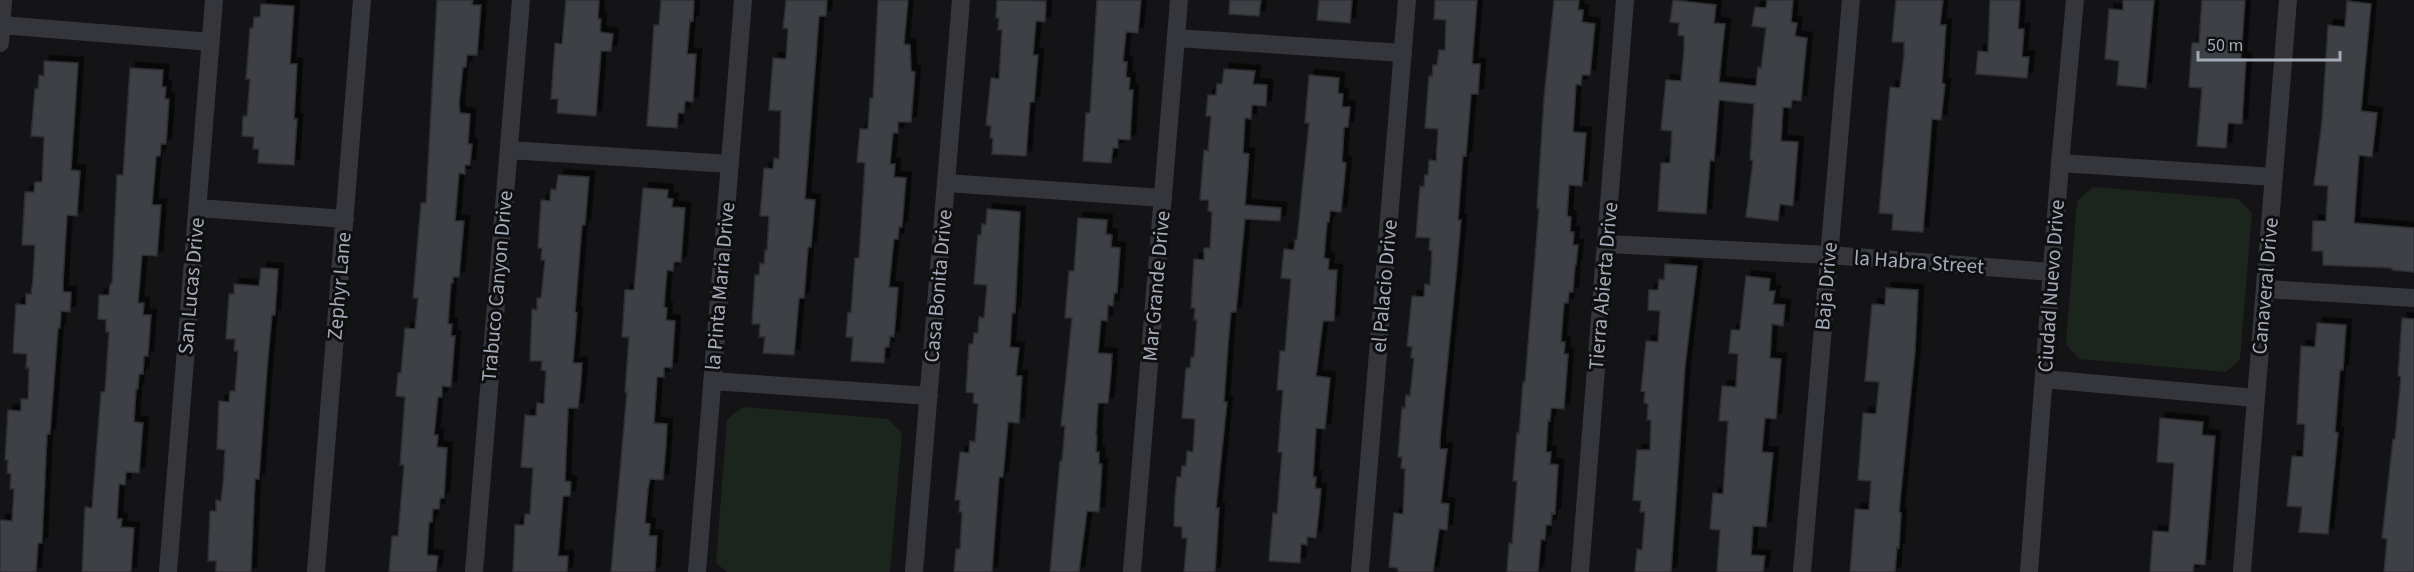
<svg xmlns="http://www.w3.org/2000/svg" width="2414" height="572" viewBox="0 0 2414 572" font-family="'Source Sans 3',sans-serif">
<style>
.green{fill:#1c251d}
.building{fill:#3e3f44;stroke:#2e2e33;stroke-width:1.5;filter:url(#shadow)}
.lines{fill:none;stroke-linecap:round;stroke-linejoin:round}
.street{stroke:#35363c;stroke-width:18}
.labels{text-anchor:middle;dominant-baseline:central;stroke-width:6;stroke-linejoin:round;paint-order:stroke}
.street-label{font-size:21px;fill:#a4abb8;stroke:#0f0f11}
</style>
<defs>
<filter id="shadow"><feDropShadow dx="5.5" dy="-5.5" stdDeviation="0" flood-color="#0009"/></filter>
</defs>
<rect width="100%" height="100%" fill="#141416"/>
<path class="green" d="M2093,187L2238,199L2252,213L2240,359L2226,372L2079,359L2066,344L2077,201Z
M743,407L888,419L902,433L890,572H727L716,563L727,419Z"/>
<path class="building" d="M437,0H473L472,5H481L477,55H467L466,67H463L459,104L460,113L470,114L468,144H472L470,165H465V174L459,173L455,221H464L459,277H453V283H451L448,324H452L451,336H455L451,387L442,386V397H438L434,435H438L437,447L447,448L444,498H440L439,509H433L432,522H429L427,555L438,556L436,572H389L392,536H398L404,465H400L405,397L396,396L398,373H401L405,328L415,329L418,298H413L421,203H426Z
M566,0H599L598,19H601L600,32L613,34L611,51H601L596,116L557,113L558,99H551L555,43L562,44Z
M661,0H694L693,21L690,20L687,54H696L693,102L685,101L684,113H678L677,128L647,126L654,25H659Z
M786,0H827L826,16H819L805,199L815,200L811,247H808L804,298H799L794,355L763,353L765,337H759L760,324H752L755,275H759L760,263L764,264L765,250H767L769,216H760L764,168L773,169L774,158L779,159L781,111L769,110L773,58L786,59L788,29L783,28Z
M878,0H908L904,44L910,45L911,71L915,72L911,122H898V133H893L890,164H895L894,177L906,178L902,227H899L898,239H894L889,287L898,288L894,337L890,336L889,347H885L884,363L851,361L853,337H846L848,312L851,313L855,258H859L865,163L857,162L860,129H868L870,98H873Z
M997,0L1046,1L1045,22L1036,21L1033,55H1038L1034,102H1030L1026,156L992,154L993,138H990L991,126L986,125L991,78L999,79L1002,30H998L999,18H996Z
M1097,0H1141L1138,33L1126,32L1123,62H1127L1126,77L1130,78L1129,90H1133L1130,140L1118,139V148H1113L1111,163L1083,161L1086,113H1090Z
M1230,0H1261L1259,16L1229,14Z
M1319,0H1352L1350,23L1317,20Z
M1435,0H1477L1472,64H1480L1478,94H1471L1466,156L1463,155L1458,220H1461L1457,265L1440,439V449H1447L1441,503L1449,504L1447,530L1439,529L1433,572H1398V568L1389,567L1394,513L1403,514L1405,469L1401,468L1402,457H1398L1402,407L1405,408L1406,395L1410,396L1414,358H1411L1412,347L1407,346L1412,296L1424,297L1425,284L1430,285L1432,251L1429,250L1430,238L1416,237L1420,186L1424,187L1425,175H1428L1429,160L1436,161L1438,129L1425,128L1429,76L1432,77L1433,65H1437L1439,50H1445L1446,20L1434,19Z
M1554,0H1579L1578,10H1583L1582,22L1595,24L1590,75H1582L1581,85L1576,84L1573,132L1586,133L1582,186L1569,185L1567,216L1571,217L1570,232H1574L1573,245H1578L1576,265H1575L1573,292H1569L1568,303H1564L1561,342H1565L1564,354H1568L1564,409L1551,408L1550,421L1548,420L1546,452H1551L1550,464L1558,465L1555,514L1552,513L1551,525H1546L1545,540L1541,539L1538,572H1507L1509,543L1512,544L1517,481H1513L1517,433L1519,434L1523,382H1525L1539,208H1537L1544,98Z
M1673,0L1716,5L1714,23L1725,24L1719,82L1756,86L1758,67L1761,68L1766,28L1752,26L1755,7L1766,8L1767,0H1793L1791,22L1797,23L1795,36L1807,38L1801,101L1792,100L1791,108L1783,107L1781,141L1798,142L1793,206L1780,204L1778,221L1746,217L1753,160H1750L1754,104L1719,100L1714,161L1710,160L1706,214L1658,211L1661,163H1670L1672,131L1661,130L1666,80L1681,81L1684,50V36L1678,35L1679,23L1670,22Z
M1896,0H1943L1940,25H1946L1942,83L1945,84L1941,120L1932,119L1923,232L1892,230L1893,214L1879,213L1890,87L1900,88L1904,55V42H1892Z
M1990,0H2020L2018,29H2024L2022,57H2029L2027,78L1976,74L1978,51L1988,52Z
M2123,0H2154L2146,88L2117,85L2119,61L2105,59L2109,9L2123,10Z
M2202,0H2245L2241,59H2246L2242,124L2228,123L2226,148L2197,146L2202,88L2189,87L2192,43H2199Z
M2347,1L2371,4L2361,111L2377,113L2372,157L2359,155L2354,223L2414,228V272L2392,270V268L2323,265V251H2312L2313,221H2326L2328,186L2314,185L2322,121L2328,25L2345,27Z
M261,4L294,6L290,64H297L294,119H297L294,165L258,163L259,149H253L254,137L242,136L243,116H247L250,79H246L250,28H253L254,17H260Z
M44,61L78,63L71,170L80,171L77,216L67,215L63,281V292H71L70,312L61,311L60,328H58L50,434H47L42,543H38L36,572H0V520L12,521L14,489H10L11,474L7,473L8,460H5L8,410L21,411V399H28L29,368H26L27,354L13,353L16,304L26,305V294H31L33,279L35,245H22L25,192H34L35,182H42L44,137L31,136L35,88L38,89L39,75L44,76Z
M130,68L163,70L162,87H166L165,99H169L166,144H161L160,156H156L155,171L152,205H161L157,256L142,255L138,303H144L143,315H151L148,356H144L143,374H139L138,389H136L134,422L143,423L139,473L126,472L125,485L119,484L117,519H122L121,527L134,528L131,572H82L85,507L92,508L101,392H105L109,332H106V320L98,319L99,295H109L110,284H112L117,175H123Z
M1224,69L1255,71L1253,84L1267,85L1266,106L1252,105L1251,119L1245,118L1243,153L1249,154L1245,205L1281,208L1280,221L1245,219L1236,312H1231L1228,344L1224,402H1227L1216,508H1219L1215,572H1184L1187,538H1182V527L1174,526L1175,498L1177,477H1181L1182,466H1186L1187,451L1193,452L1195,419L1182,418L1186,368H1190L1191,357H1194L1197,320H1194L1195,308H1191L1194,259L1204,260V248H1210L1212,212L1208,211L1209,200H1200L1204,150L1208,151L1211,116H1206L1208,95H1216L1217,84H1222Z
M1309,75L1339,78L1338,93L1343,94L1342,107H1350L1348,127H1344L1342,162L1346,163L1341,212L1330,211L1329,222H1327L1324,258L1329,259L1328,270H1337L1334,321H1323L1316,376L1330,378L1325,429L1316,428L1314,461L1313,477H1316L1315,488L1321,489L1319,510L1316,538L1307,537V545L1301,544L1300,563L1269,561L1273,513L1277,514L1282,452H1278L1283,390H1277L1280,351H1285L1291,279L1281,278L1284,249L1294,250L1295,240H1297L1309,123H1305Z
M558,175L589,177L585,225H582L575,312L577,313L573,363H582L581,381L578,408H568L565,481L571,482L570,496H563L558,556H568L567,572H513L515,525H524L525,514H530L533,468L521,467L525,415L536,416L537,403L544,404L546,371L541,370L542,361H530L532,309L537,310V298H541L545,260H541L542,248H538L541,200L550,201L551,189L556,190Z
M643,188L668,190L667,198L673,199L672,207L685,208L681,262H674L673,271L667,270L664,307L667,308L666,320L675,321L672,368L664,367V377H657L654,423L667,424L666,445L663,480L650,479L648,489L645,523L650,524L649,536H657L655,572H611L627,392H625L629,337H622L625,290H634Z
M987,209L1020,212L1015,313H1012L1010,347L1019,348L1016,376H1022L1019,423L1008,422L1003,477H999L992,572H954L956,549H960L962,512H959L960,500H955L960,452L969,453L970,441L975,442L978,404L973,403L974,393L966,392L969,344H973L974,333H978L979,317L984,318L987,285L974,284L978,235H981L982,224L986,225Z
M1078,218L1107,220L1106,234L1112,235L1111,247L1120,248L1117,293H1114L1113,306L1108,305L1107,321L1101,320L1098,353L1112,354L1111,373L1108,403H1098L1096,436H1097L1096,452H1099V464H1102L1099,512L1087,511L1079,572H1050L1060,461H1062L1065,426H1061L1072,318H1065L1069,271H1074Z
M1665,264L1697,266L1685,367L1671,572H1635L1637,549L1642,550L1645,512H1640L1641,501L1633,500L1637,450H1650L1651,420H1647L1648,404L1644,403L1645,392L1641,391L1643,372L1646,341L1658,342L1660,311L1648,310L1649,290H1658L1659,279L1664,280Z
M261,268L278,269L275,315H272L267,369L259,479H255L251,572H216V561H208L210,511H216V500L221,501L223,484L225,450L217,449L219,401L229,402L230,391H235L238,351H234L235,339H226L229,294H234V284L259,286Z
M1746,276L1770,279L1769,291H1775L1773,304L1785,305L1783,326L1772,324L1770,358L1781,359L1776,419L1765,418L1762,452L1773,453L1766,527L1753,526L1751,555L1765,556L1763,572H1717L1720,530L1710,529L1713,493L1723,494L1728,421H1719L1722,386L1736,387L1738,354L1729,353L1731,330H1740Z
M1886,288L1918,290L1915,351L1899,512L1901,513L1899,548L1897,547L1895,572H1850L1855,509L1869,510L1871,481L1858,480L1863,413L1876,414L1879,382L1865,381L1872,304L1885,305Z
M2402,318L2414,319V572H2384L2387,539L2382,538L2393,439H2395L2401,376H2398Z
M2317,323L2346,325L2343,370H2340L2335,432L2338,433L2328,534L2299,532L2302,507L2287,506L2292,456L2303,457L2305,424H2297L2301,346L2315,347Z
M2160,418L2203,422L2202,435L2215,436L2205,565L2194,564L2193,572H2150L2153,531L2169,532L2174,463L2157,462Z"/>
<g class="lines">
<path class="street" d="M1,25L211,42
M1176,38L1403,53
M0,43L3,0
M509,150L730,164
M2060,163L2274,177
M946,183L1163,198
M198,208L345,219
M1607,244L1829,255L2052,272
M2265,289L2414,298
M2044,379L2256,398
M712,381L929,396
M168,572L214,0
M316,572L362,0
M474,572L521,0
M697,572L743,0
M914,572L961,0
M1132,572L1179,0
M1360,572L1407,0
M1580,572L1625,0
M1802,572L1851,0
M2029,572L2060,163L2075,0
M2242,572L2288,0"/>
</g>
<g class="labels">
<g class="street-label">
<text transform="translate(1919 262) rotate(4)">la Habra Street</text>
<text transform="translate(191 286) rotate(-85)">San Lucas Drive</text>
<text transform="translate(339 286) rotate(-85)">Zephyr Lane</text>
<text transform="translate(497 286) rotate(-85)">Trabuco Canyon Drive</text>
<text transform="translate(720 286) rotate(-85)">la Pinta Maria Drive</text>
<text transform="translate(938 286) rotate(-85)">Casa Bonita Drive</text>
<text transform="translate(1156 286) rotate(-85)">Mar Grande Drive</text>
<text transform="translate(1384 286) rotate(-85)">el Palacio Drive</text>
<text transform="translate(1603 286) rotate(-85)">Tierra Abierta Drive</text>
<text transform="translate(1826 286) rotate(-85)">Baja Drive</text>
<text transform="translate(2051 286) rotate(-86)">Ciudad Nuevo Drive</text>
<text transform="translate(2265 286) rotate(-85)">Canaveral Drive</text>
</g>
</g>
<path d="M2198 51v9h142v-9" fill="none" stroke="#a4abb8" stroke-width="3"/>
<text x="2207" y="51" font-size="18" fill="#a4abb8" stroke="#0f0f11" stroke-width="4.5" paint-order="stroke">50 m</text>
</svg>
